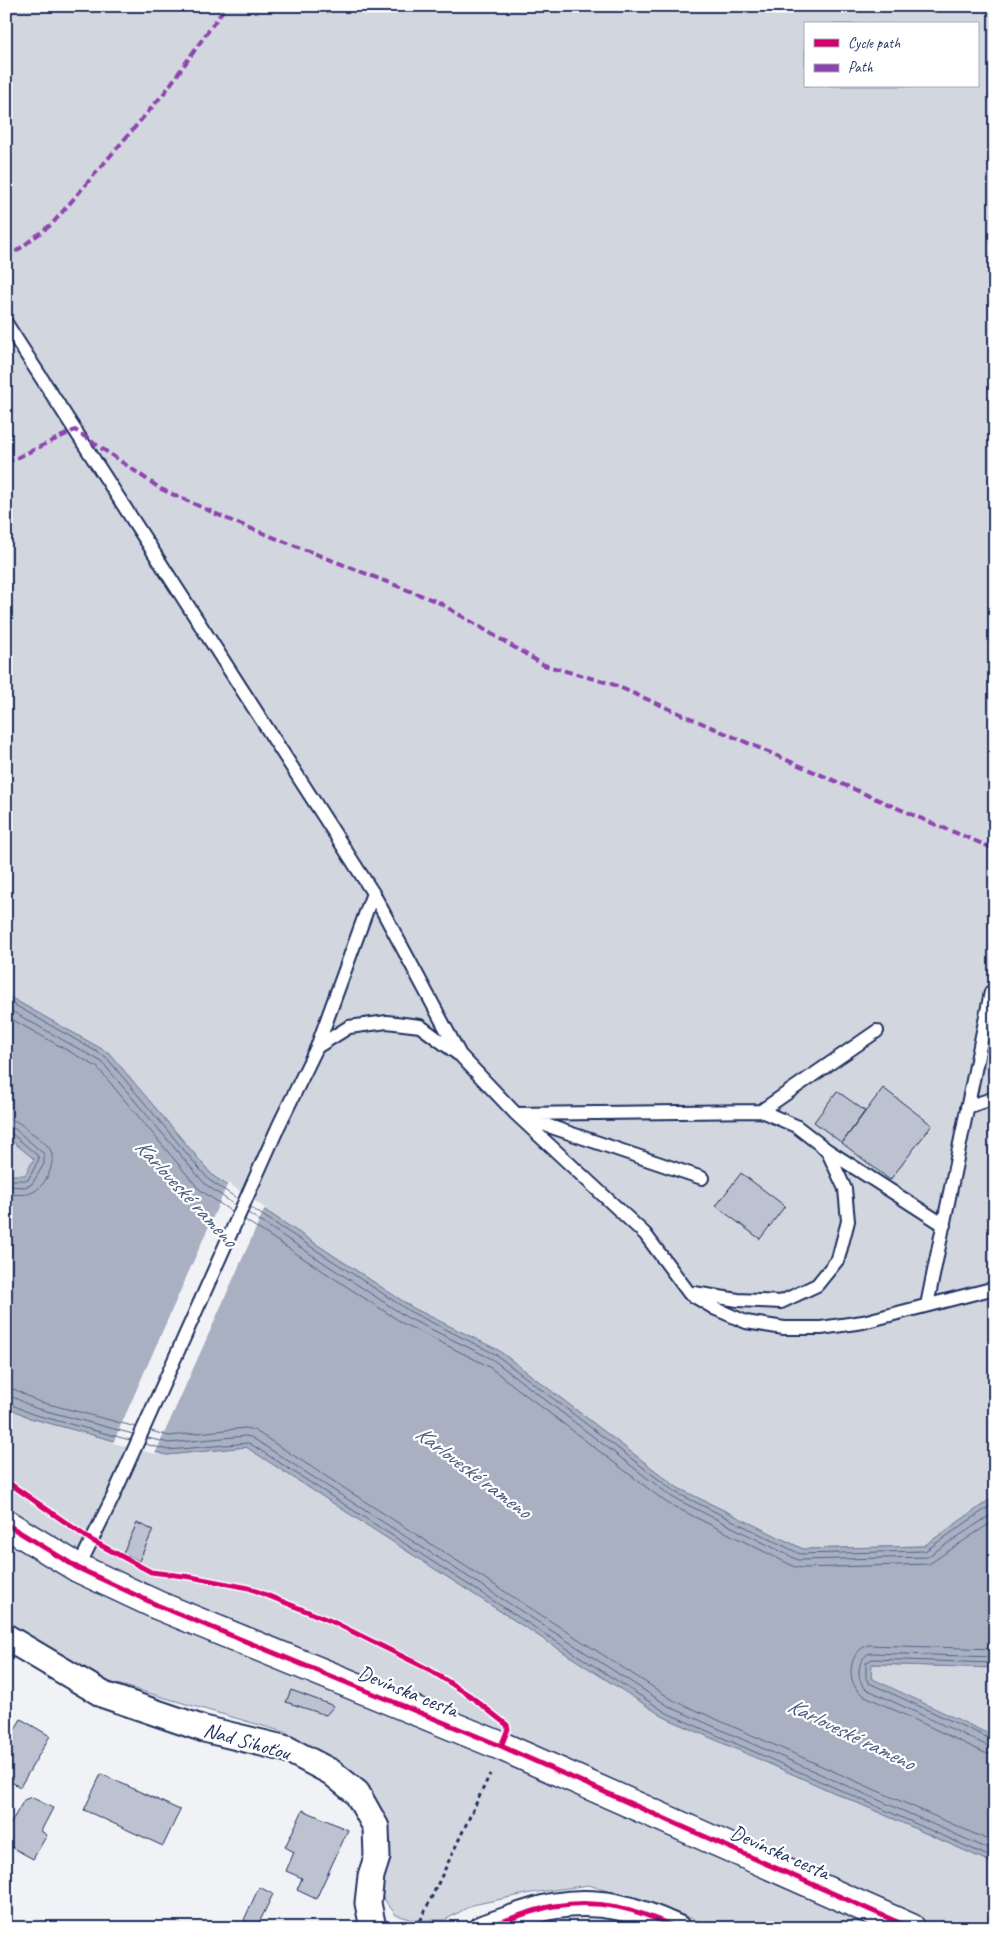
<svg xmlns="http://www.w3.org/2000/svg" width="1001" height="1934" viewBox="0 0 1001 1934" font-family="Caveat,sans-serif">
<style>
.green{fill:#d2d6df;stroke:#76829e;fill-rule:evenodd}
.water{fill:#a8b0c2;stroke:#707c9a}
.pier{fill:#f1f2f5}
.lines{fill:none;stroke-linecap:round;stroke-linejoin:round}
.shore{stroke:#536386;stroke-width:1}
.building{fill:#bcc2d0;stroke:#1b2f5e}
.lane-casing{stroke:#1b2f5e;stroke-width:16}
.street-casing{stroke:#1b2f5e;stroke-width:29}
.secondary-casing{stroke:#1b2f5e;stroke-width:31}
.path{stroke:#1b2f5e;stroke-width:3;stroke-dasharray:4 4;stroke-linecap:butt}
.lane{stroke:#fff;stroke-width:12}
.street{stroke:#fff;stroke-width:25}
.secondary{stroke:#fff;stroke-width:28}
.quiet{stroke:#8e44ad;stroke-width:4;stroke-dasharray:8 4;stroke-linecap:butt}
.cycleway-casing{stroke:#fff;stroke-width:8}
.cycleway{stroke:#d6006c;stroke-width:5}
.labels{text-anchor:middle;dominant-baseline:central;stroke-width:4.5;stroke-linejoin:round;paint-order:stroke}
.street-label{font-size:21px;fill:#1b2f5e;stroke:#fff}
.water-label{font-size:22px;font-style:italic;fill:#4c5c81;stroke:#fff}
</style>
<rect width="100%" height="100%" fill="#f1f2f5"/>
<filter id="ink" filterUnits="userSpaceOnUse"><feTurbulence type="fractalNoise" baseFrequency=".02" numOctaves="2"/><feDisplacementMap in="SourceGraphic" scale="10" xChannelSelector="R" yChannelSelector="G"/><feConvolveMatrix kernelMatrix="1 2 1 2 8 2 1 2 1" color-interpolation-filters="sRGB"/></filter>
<g filter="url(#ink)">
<path class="green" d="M6,6H995V1501H988L924,1546L803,1549L678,1488L498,1350L413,1308L213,1176L109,1053L6,995ZM805,24H977V86H805Z
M6,1136L34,1159L25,1176L6,1175Z
M6,1406L30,1418L167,1455L246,1447L664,1717L995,1864V1928H708L696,1920L589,1885L531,1893L472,1905L445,1920H414L396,1915L383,1898L367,1786L337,1761L284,1732L110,1682L6,1624Z
M871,1664L995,1668V1737L871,1679Z"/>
<path class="water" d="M6,995L109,1053L213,1176L413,1308L498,1350L678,1488L803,1549L924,1546L988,1501H995V1668L872,1664L871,1678L995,1737V1864L664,1717L246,1447L167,1455L30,1418L6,1406V1175H25L34,1159L6,1136Z"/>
<path class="pier" d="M228,1183L265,1208L155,1454L113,1443Z"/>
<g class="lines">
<path class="shore" d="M6,1000L106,1057L209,1180L238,1199
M6,1008L102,1062L205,1184L235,1205
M6,1016L97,1067L199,1189L232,1212
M6,1119C16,1119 22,1125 29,1131C36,1136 45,1142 50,1149C57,1162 46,1186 33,1192C25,1196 15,1194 6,1194
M6,1126L15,1129L44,1154V1164L32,1184L25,1187L6,1186
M6,1133L12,1134L37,1155L39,1159L28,1180H6
M250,1207L411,1312L495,1354L675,1492L800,1554L925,1551L990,1506H995
M248,1213L408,1318L492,1359L672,1497L798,1560L927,1557L995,1512
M245,1220L404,1324L488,1366L667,1503L795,1567L804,1568L929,1564L995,1520
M6,1388L16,1390L37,1401L136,1427
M6,1396L13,1397L35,1408L133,1434
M6,1402L32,1414L130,1440
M151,1431L169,1436L245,1428L254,1430L673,1700L995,1843
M148,1438L169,1443L245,1436L251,1437L670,1707L995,1852
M145,1444L168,1450L249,1443L667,1713L995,1859
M995,1649L868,1645C848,1652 845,1684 863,1695L985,1753L995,1755
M995,1657L871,1653C857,1657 855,1680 866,1689L988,1746L995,1747
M995,1663L872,1659L866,1663V1678L869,1683L995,1741"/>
</g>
<path class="building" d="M883,1088L932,1125L890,1180L842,1143Z
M837,1091L865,1111L842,1143L814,1122Z
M741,1173L785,1206L760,1239L716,1206Z
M137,1523L153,1530L139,1561L123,1553Z
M291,1690L334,1706L326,1715L286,1702Z
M21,1719L50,1736L20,1787L6,1779V1744Z
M101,1774L180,1810L163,1846L84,1810Z
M31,1797L53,1808L41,1831L47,1835L33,1859L6,1844V1831L24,1800Z
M303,1810L348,1830L316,1899L297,1890L302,1878L286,1871L294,1852L285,1847Z
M259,1887L273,1894L257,1927L244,1920Z"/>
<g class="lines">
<g class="lane-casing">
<path id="lane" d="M6,323L373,893L460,1055L516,1114L645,1234L689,1293L716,1309L746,1322L784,1328H821L863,1322L995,1288
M317,1047L349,1027L387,1022L420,1026L458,1054
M967,1107L995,1098
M761,1111L877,1031
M516,1114L761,1111L796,1126L827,1150L845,1189L848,1221L838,1259L817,1285L781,1302L738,1300L694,1293
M525,1118L702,1178
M827,1150L944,1225
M927,1305L991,992
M78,1568L112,1499L279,1125L317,1047L373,893"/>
</g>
<g class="street-casing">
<path id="street" d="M6,1637L104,1695L204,1729L287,1749L331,1772L357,1793L376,1827L377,1857L371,1876L368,1903L373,1928
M483,1928C506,1921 531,1910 554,1906C600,1898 636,1909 677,1928"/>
</g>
<g class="secondary-casing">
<path id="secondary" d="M6,1524L78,1568L157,1605L501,1746L911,1928"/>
</g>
<path class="path" d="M417,1928L490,1774"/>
<use href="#lane" class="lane"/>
<use href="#street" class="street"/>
<use href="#secondary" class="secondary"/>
<path class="quiet" d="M6,259L52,224L165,92L226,6
M6,463L75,430L161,489L232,521L438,602L544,665L612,684L927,821L995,849
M991,992L995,944"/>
<g class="cycleway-casing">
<path id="cycleway" d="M6,1481L91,1540L151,1572L191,1577L249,1588L331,1621L428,1669L469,1695L507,1725L508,1729L501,1746
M6,1524L78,1568L157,1605L501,1746L911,1928
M483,1928C506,1921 531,1910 554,1906C600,1898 636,1909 677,1928"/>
</g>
<use href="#cycleway" class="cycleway"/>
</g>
</g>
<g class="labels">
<g class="street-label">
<text transform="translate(408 1691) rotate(22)">Devínska cesta</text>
<text transform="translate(247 1741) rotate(16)">Nad Sihoťou</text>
<text transform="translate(780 1852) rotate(24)">Devínska cesta</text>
</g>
<g class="water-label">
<text transform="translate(186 1193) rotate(47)">Karloveské rameno</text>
<text transform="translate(473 1472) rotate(37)">Karloveské rameno</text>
<text transform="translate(851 1734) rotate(26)">Karloveské rameno</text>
</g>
</g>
<rect width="1001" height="1934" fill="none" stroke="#fff" stroke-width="25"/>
<rect x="12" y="12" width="976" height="1909" fill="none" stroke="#1b2f5e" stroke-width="2" filter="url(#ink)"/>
<rect x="804" y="22" width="175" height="65" fill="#ffffff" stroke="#a4acbf"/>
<rect x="814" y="39" width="25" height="8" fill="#d6006c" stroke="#a4acbf"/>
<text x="848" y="48" font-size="15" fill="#1b2f5e">Cycle path</text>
<rect x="814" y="64" width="25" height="8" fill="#8e44ad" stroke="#a4acbf"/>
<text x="848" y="72" font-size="15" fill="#1b2f5e">Path</text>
</svg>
